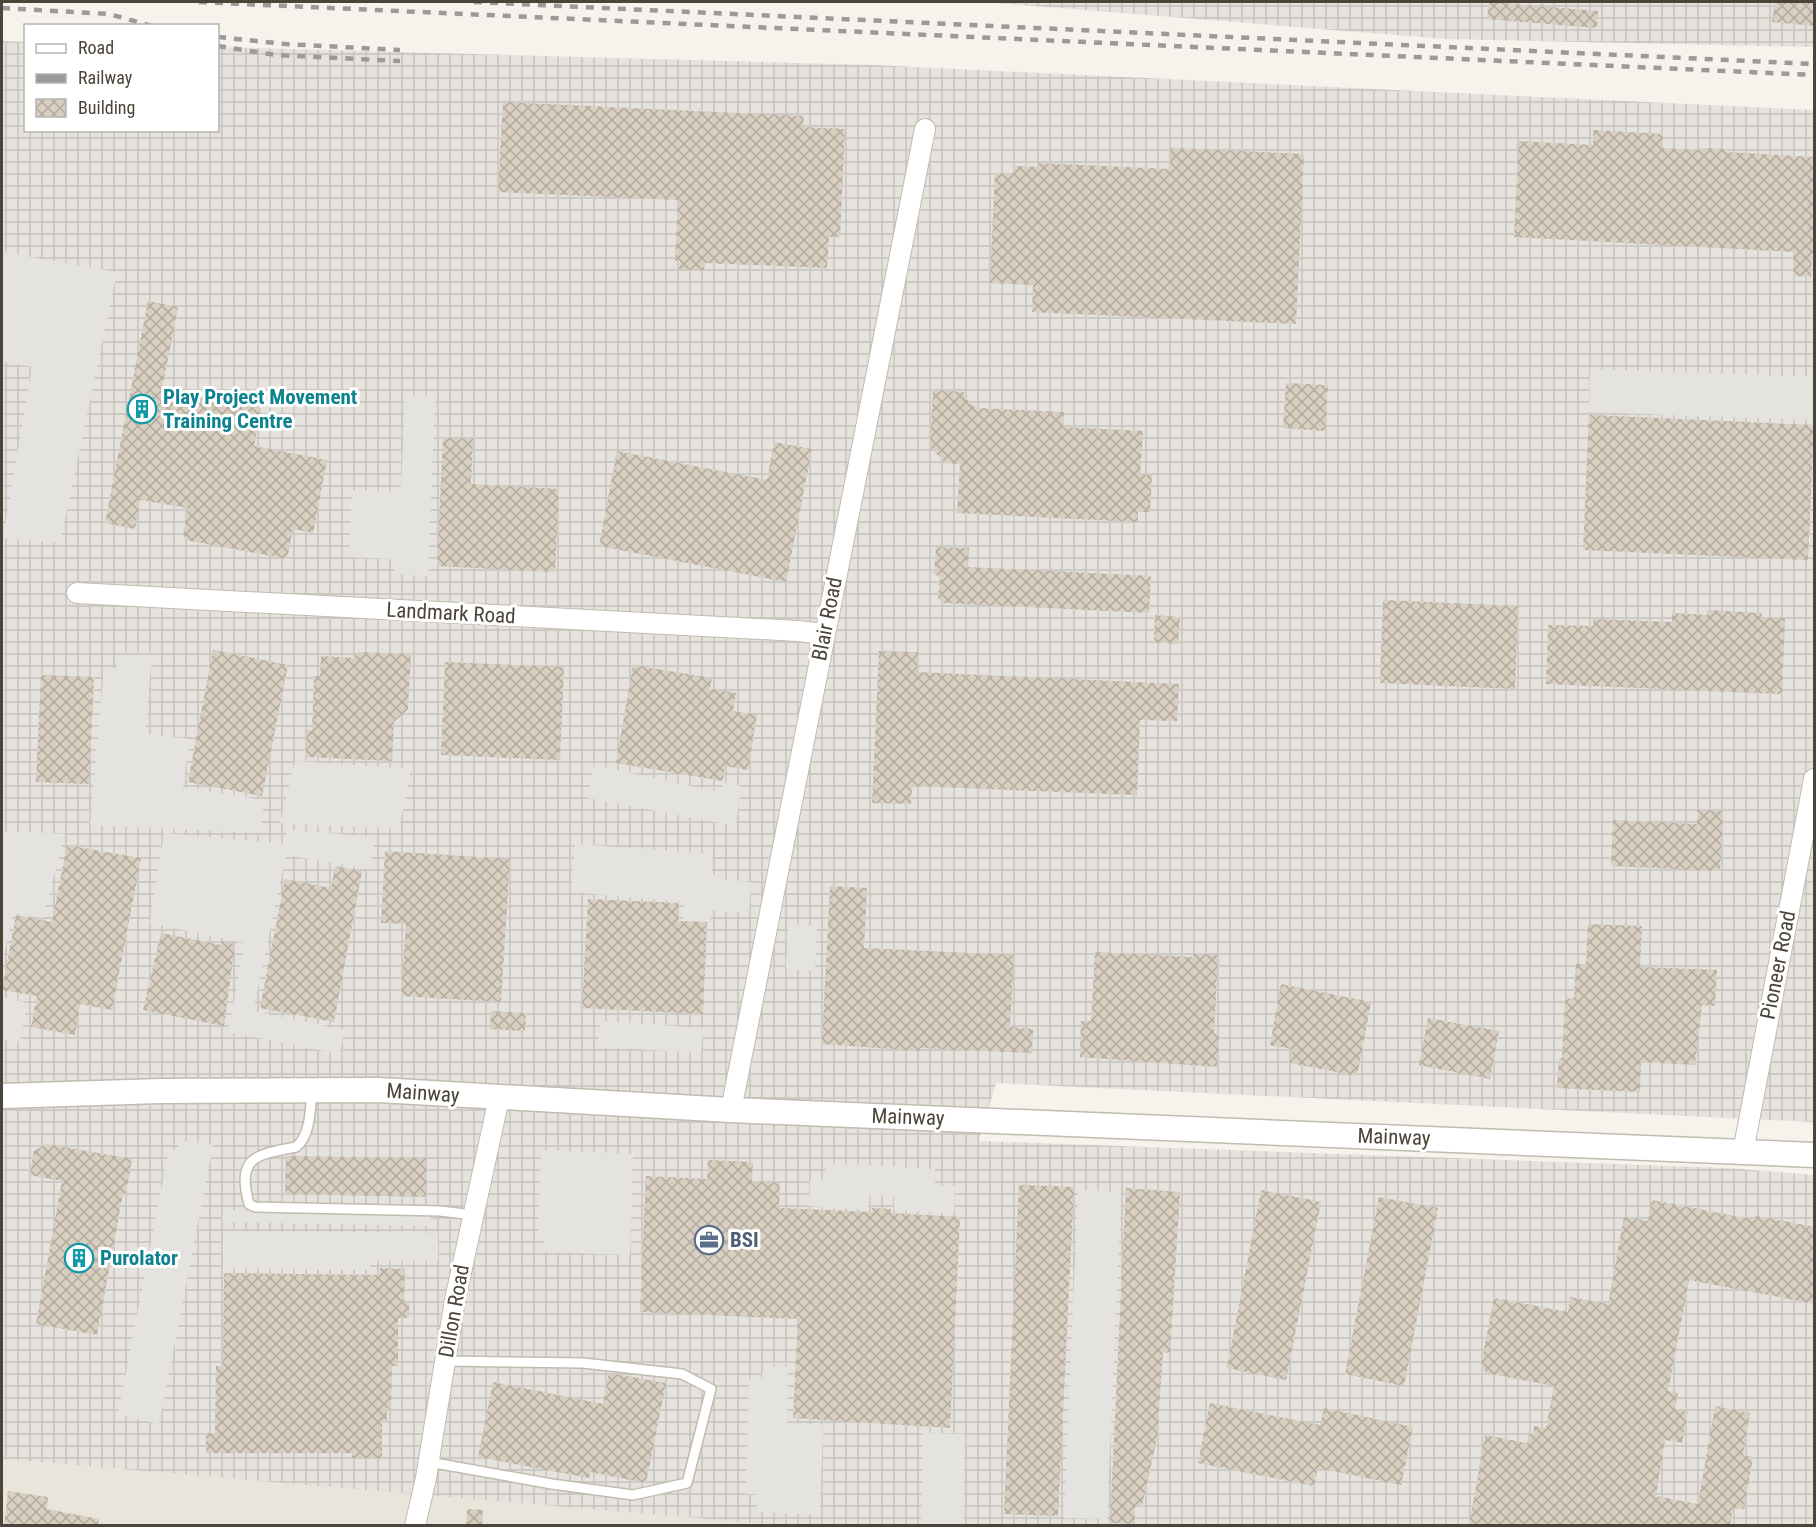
<svg xmlns="http://www.w3.org/2000/svg" width="1816" height="1527" viewBox="0 0 1816 1527" font-family="'Roboto Condensed',sans-serif">
<style>
.residential{fill:#eae5da}
.industrial{fill:url(#industrial-grid)}
.parking{fill:#e5e3e0}
.building{fill:url(#building-cross-hatch)}
.lines{fill:none;stroke-linecap:round;stroke-linejoin:round}
.service-casing{stroke:#c2bbae;stroke-width:12}
.minor-casing{stroke:#c2bbae;stroke-width:22}
.tertiary-casing{stroke:#c2bbae;stroke-width:27}
.service{stroke:#fff;stroke-width:9}
.minor{stroke:#fff;stroke-width:20}
.tertiary{stroke:#fff;stroke-width:24}
.rail{stroke:#9a9a9a;stroke-width:4.5;stroke-dasharray:8 8;stroke-linecap:butt}
.labels{text-anchor:middle;dominant-baseline:central;stroke-width:6;stroke-linejoin:round;paint-order:stroke}
.culture-label{font-size:21px;font-weight:bold;fill:#0d838f;stroke:#fff;text-anchor:start}
.street-label{font-size:21px;fill:#4b4439;stroke:#fff}
.service-label{font-size:21px;font-weight:bold;fill:#4e5e75;stroke:#fff;text-anchor:start}
</style>
<defs>
<pattern id="industrial-grid" width="8" height="8" patternUnits="userSpaceOnUse" patternTransform="scale(1.5)"><rect width="8" height="8" fill="#e6e2dd"/><path d="M0 4h8M4 0v8" fill="none" stroke="#c7c3be"/></pattern>
<pattern id="building-cross-hatch" width="8" height="8" patternUnits="userSpaceOnUse" patternTransform="scale(1.5)"><rect width="8" height="8" fill="#d8cfc1"/><path d="M0 0l8 8M0 8l8-8" fill="none" stroke="#b1aa9e"/></pattern>
</defs>
<rect width="100%" height="100%" fill="#f6f3ec"/>
<path class="residential" d="M2,1459L791,1525H2Z"/>
<path class="industrial" d="M984,2H1814V47L1446,39Z
M2,41L25,42L26,130H218V47L873,65L1814,110V1122L996,1083L979,1141L1728,1168L1814,1175V1525L791,1526L2,1459Z"/>
<path class="parking" d="M2,252L117,272L60,543L3,538L32,367L2,361Z
M1590,369L1814,377L1813,420L1589,412Z
M405,395L435,396L428,576L394,574V559L349,557L352,490L401,492Z
M117,655H152L145,734L190,739L183,787L264,800L260,833L90,825L104,668H117Z
M295,761L411,769L399,829L280,823Z
M594,765L719,792L724,782L741,786L736,826L588,798Z
M287,830L376,837L369,869L286,855L253,1011L344,1030L340,1054L228,1032L245,943L150,923L164,833L285,844Z
M2,831L65,834L43,918L13,913L2,965Z
M575,844L713,854L711,873L721,879L751,882L749,913L711,910L710,923L683,921L684,902L571,892Z
M788,924L817,926L815,971L786,969Z
M2,997L27,1003L20,1041L2,1040Z
M600,1021L703,1028L701,1053L598,1047Z
M184,1141L213,1145L159,1424L118,1414L168,1155Z
M541,1150L633,1154L630,1255L543,1252L544,1237H538Z
M826,1163L935,1169V1185L955,1186L954,1214L894,1210V1197L870,1195L868,1210L809,1206L810,1180H825Z
M1078,1190L1121,1192L1107,1519L1064,1518Z
M223,1210L431,1214L430,1226L222,1222Z
M223,1231L438,1233V1261H371L370,1270L223,1268Z
M763,1367H788L787,1423L823,1425L820,1515L757,1512V1494H746L749,1379H762Z
M923,1433L965,1434L963,1525L921,1524Z"/>
<path class="building" d="M1489,2L1598,11L1597,28L1487,19Z
M1775,2H1815V26L1772,22Z
M503,102L804,116L803,127L845,129L840,237H829L827,268L705,263L704,270L679,269L680,261H675L678,200L498,192Z
M1593,130L1663,134L1662,148L1699,150L1700,148L1726,149V152L1815,157V253H1812L1811,277L1793,276L1794,252L1514,237L1519,141L1593,145Z
M1171,148L1304,154L1296,324L1032,312L1033,285L990,283L995,173L1013,174L1014,166L1039,167V163L1170,169Z
M148,301L178,307L162,389L261,408L254,446L327,460L313,533L293,529L287,559L186,540L183,535L188,508L140,500L135,529L105,523Z
M1286,383L1328,385L1325,431L1283,428Z
M933,390L964,392V396L976,408L1064,412L1063,427L1143,431L1140,475H1152L1150,512H1138V522L957,513L960,464L945,463L930,447Z
M1589,415L1814,425L1808,560L1583,550Z
M443,438L473,439L471,484L559,489L555,572L437,566Z
M774,442L812,449L786,582L599,546L617,451L767,480Z
M936,547L969,548L968,567L1151,576L1149,613L943,603L938,598L940,578L934,573Z
M1383,600L1518,606L1515,689L1380,683Z
M1707,610L1762,613V618H1785L1782,694L1546,684L1548,625L1593,626V619L1672,622V613L1707,615Z
M1155,615L1180,617L1178,644L1154,642Z
M213,650L288,665L262,796L188,782Z
M879,651L918,652L917,672L1179,684L1177,721L1140,720L1137,795L912,786L911,804L872,803Z
M359,652L411,654L408,709L394,722L392,761L306,757L307,730L312,731L314,676H320L321,656L353,658Z
M445,662L564,667L560,760L441,755Z
M633,665L712,678L710,689L736,693L733,711L757,715L748,770L725,766L723,781L616,763Z
M41,675L94,677L89,784L36,782Z
M1697,810L1723,811L1720,871L1611,866L1613,820L1697,824Z
M67,845L141,858L112,1010L80,1004L75,1035L31,1027L37,996L2,990L16,915L52,922Z
M385,851L510,859L501,1002L401,996L406,924L381,923Z
M335,866L362,871L334,1022L260,1008L285,879L331,888Z
M830,886L867,888L864,948L1014,955L1010,1027L1033,1029L1032,1053L920,1048V1051L822,1044Z
M588,899L678,903V921L707,922L703,1014L582,1008Z
M1588,924L1642,926L1640,967L1717,970L1715,1006L1702,1005L1695,1065L1641,1062L1640,1092L1557,1088L1559,1058H1562L1565,999L1574,998L1576,964H1586Z
M161,933L221,945L222,941L235,944L224,1026L143,1010Z
M1095,952L1193,957V954L1218,955L1214,1033L1219,1034L1217,1067L1080,1057L1081,1021H1091Z
M1281,984L1371,1002L1357,1076L1290,1063L1292,1049L1270,1045Z
M491,1011L526,1013L525,1031L490,1029Z
M1428,1018L1499,1031L1490,1079L1419,1065Z
M47,1144L132,1159L126,1193H123L97,1335L36,1324L62,1181L30,1175L34,1151Z
M286,1156L426,1158V1197L285,1194Z
M708,1160L753,1162L752,1181L780,1183L779,1208L873,1212L872,1208L891,1209V1213L960,1217L950,1428L793,1418L798,1319L640,1312L646,1176L707,1179Z
M1019,1185L1074,1187L1058,1516L1004,1514Z
M1126,1188L1180,1192L1170,1353L1163,1352L1157,1438L1142,1506H1135L1134,1524L1110,1523Z
M1261,1190L1321,1202L1286,1380L1227,1368Z
M1379,1197L1438,1208L1404,1386L1345,1374Z
M1652,1200L1755,1220L1756,1216L1815,1227V1304L1689,1280L1668,1391L1678,1393L1675,1409L1688,1412L1682,1443L1665,1440L1656,1496L1698,1504L1715,1406L1750,1413L1743,1455L1753,1457L1744,1509L1733,1508L1730,1526H1469L1485,1435L1527,1443L1529,1434L1533,1435L1534,1426L1546,1428L1554,1386L1486,1373L1481,1365L1494,1298L1568,1312L1570,1297L1608,1304L1624,1217L1648,1221Z
M380,1268L405,1269L404,1302H409V1318H398V1366H392L391,1409L387,1408V1423H382V1458H352V1453H206V1433H215L216,1366H223L224,1273L380,1275Z
M609,1373L666,1383L646,1483L590,1472L589,1478L478,1457L493,1382L603,1404Z
M1210,1403L1320,1425L1324,1408L1413,1427L1401,1485L1318,1468L1314,1486L1198,1463Z
M8,1491L48,1497L47,1509L99,1519L98,1526H4Z
M467,1509L483,1510L482,1526H466Z"/>
<g class="lines">
<g class="service-casing">
<path id="service" d="M312,1092C310,1109 311,1135 296,1147C256,1155 236,1156 249,1204L255,1207L440,1211L473,1215
M429,1462L552,1484L633,1495L687,1483L711,1389L682,1374L583,1363L445,1361"/>
</g>
<g class="minor-casing">
<path id="minor" d="M77,593L798,631L824,634
M731,1110L925,129
M1743,1152L1814,779
M415,1526L426,1478L455,1300L499,1098"/>
</g>
<g class="tertiary-casing">
<path id="tertiary" d="M2,1096L161,1091L379,1090L731,1110L1814,1155"/>
</g>
<use href="#service" class="service"/>
<use href="#minor" class="minor"/>
<use href="#tertiary" class="tertiary"/>
<path class="rail" d="M199,2L1814,75
M474,2L1814,64
M2,8L109,14L152,26
M218,37L285,44L400,50
M218,46L276,55L400,61"/>
</g>
<defs>
<g id="building-ring" transform="scale(1.5)"><circle r="9.5" fill="#fff" stroke="#0f9aa8" stroke-width="1.5"/><path d="M-4-6H4V6H1V3H-1V6H-4ZM-2.5-4.3h1.7v1.8h-1.7ZM.8-4.3h1.7v1.8H.8ZM-2.5-1h1.7V.8h-1.7ZM.8-1h1.7V.8H.8Z" fill="#0f9aa8"/></g>
<g id="office-ring" transform="scale(1.5)"><circle r="9.5" fill="#fff" stroke="#5c6f8a" stroke-width="1.5"/><path d="M-6-3h4V-5.5h4V-3h4V5H-6ZM-1-4.5V-3h2v-1.5ZM-6 0V1H6V0Z" fill="#5c6f8a"/></g>
</defs>
<g fill-rule="evenodd">
<use href="#building-ring" x="142" y="409"/>
<use href="#office-ring" x="709" y="1240"/>
<use href="#building-ring" x="79" y="1258"/>
</g>
<g class="labels">
<g class="culture-label">
<text x="163" y="397">Play Project Movement<tspan x="163" dy="24">Training Centre</tspan></text>
<text x="100" y="1258">Purolator</text>
</g>
<g class="street-label">
<text transform="translate(451 613) rotate(3)">Landmark Road</text>
<text transform="translate(827 619) rotate(-79)">Blair Road</text>
<text transform="translate(1778 965) rotate(-79)">Pioneer Road</text>
<text transform="translate(423 1093) rotate(4)">Mainway</text>
<text transform="translate(908 1117) rotate(2)">Mainway</text>
<text transform="translate(1394 1137) rotate(2)">Mainway</text>
<text transform="translate(454 1311) rotate(-80)">Dillon Road</text>
</g>
<g class="service-label">
<text x="730" y="1240">BSI</text>
</g>
</g>
<rect width="1816" height="1527" fill="none" stroke="#4b4439" stroke-width="6"/>
<rect x="24" y="24" width="195" height="108" fill="#ffffff" stroke="#b7b4b0" stroke-width="1.5"/>
<rect x="36" y="44" width="30" height="9" fill="#ffffff" stroke="#b7b4b0" stroke-width="1.5"/>
<text x="78" y="54" font-size="18" fill="#4b4439">Road</text>
<rect x="36" y="74" width="30" height="9" fill="#9a9a9a" stroke="#b7b4b0" stroke-width="1.5"/>
<text x="78" y="84" font-size="18" fill="#4b4439">Railway</text>
<rect x="36" y="99" width="30" height="18" fill="url(#building-cross-hatch)" stroke="#b7b4b0" stroke-width="1.5"/>
<text x="78" y="114" font-size="18" fill="#4b4439">Building</text>
</svg>
